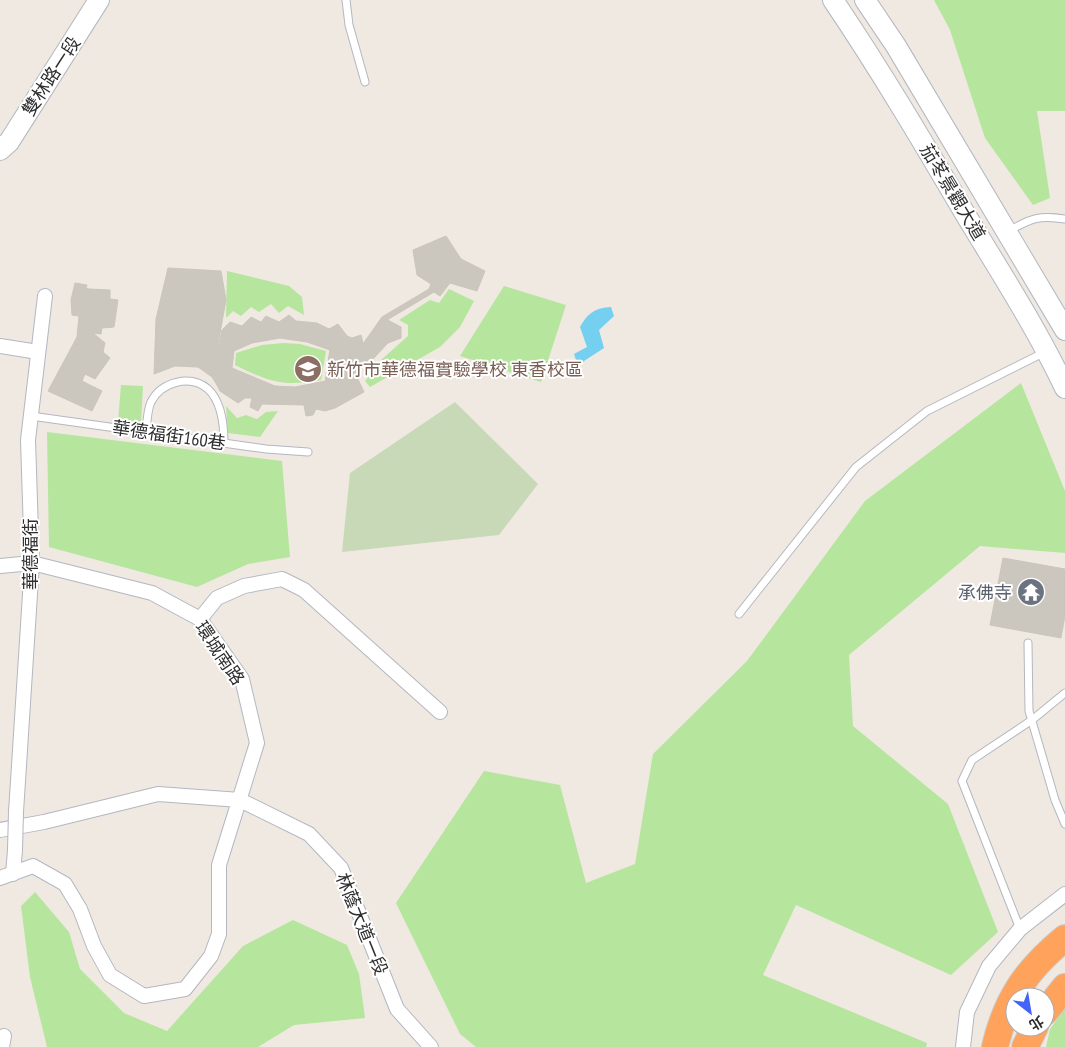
<svg xmlns="http://www.w3.org/2000/svg" width="1065" height="1047" viewBox="0 0 1065 1047" font-family="'PT Sans Narrow','Noto Sans TC',sans-serif">
<style>
.green{fill:#b6e59e}
.cemetery{fill:#c8d9b8}
.water{fill:#75cff0}
.building{fill:#cbc7bf;stroke:#cbc5ba}
.lines{fill:none;stroke-linecap:round;stroke-linejoin:round}
.lane-casing{stroke:#b4b7c1;stroke-width:9}
.street-casing{stroke:#b4b7c1;stroke-width:16}
.secondary-casing{stroke:#b4b7c1;stroke-width:22}
.highway-casing{stroke:#c9c9c9;stroke-width:28}
.lane{stroke:#fff;stroke-width:7}
.street{stroke:#fff;stroke-width:14}
.secondary{stroke:#fff;stroke-width:20}
.highway{stroke:#ffa35c;stroke-width:26}
.street-bridge-casing{stroke:#b4b7c1;stroke-width:16;stroke-linecap:butt}
.street-bridge{stroke:#fff;stroke-width:14}
.labels{text-anchor:middle;dominant-baseline:central;stroke-width:4;stroke-linejoin:round;paint-order:stroke}
.street-label{font-size:18px;fill:#2e2e2e;stroke:#fff}
.education-label{font-size:18px;fill:#785e54;stroke:#fff;text-anchor:start}
.worship-label{font-size:18px;fill:#5b616d;stroke:#fff;text-anchor:end}
</style>
<rect width="100%" height="100%" fill="#efe9e1"/>
<path class="green" d="M934,0H1065V111H1037L1050,198L1033,205L985,138L950,30Z
M227,271L289,286L302,297L304,315L288,306L279,313L271,304L259,312L251,307L241,316L233,311L226,318Z
M504,286L566,305L541,382L460,356Z
M449,289L474,301L460,327L440,347L370,387L365,381L381,360L408,336V325L399,320L430,300L439,303Z
M284,343L300,344L326,351L321,380C284,387 269,382 235,365L236,353L262,345Z
M1021,383L1065,491V553L980,546L849,655L853,726L948,804L998,932L951,975L796,905L763,975L927,1043L926,1047H476L460,1034L396,903L484,771L560,785L586,883L635,864L653,754L747,661L865,501Z
M121,385L143,386L141,422L118,421Z
M226,406L237,418L246,415L257,419L266,412L278,411L260,437L228,433Z
M47,432L282,461L290,557L248,564L197,587L49,547Z
M35,892L69,932L80,969L124,1013L167,1031L243,946L293,920L347,945L359,974L365,1018L294,1025L258,1047H47L30,977L21,906Z
M1065,1009V1047H1046L1050,1029Z"/>
<path class="cemetery" d="M455,402L538,484L499,535L342,552L350,473Z"/>
<path class="water" d="M611,307L614,316L599,330L604,348L581,363L576,360L574,354L587,347L580,327C588,313 595,308 611,307Z"/>
<path class="building" d="M446,236L461,259L485,271L477,291L450,283L440,296L429,289L431,284L417,275L413,250Z
M168,268L221,271L226,300L212,377L198,367L175,366L154,374L156,319Z
M75,283L87,285L86,288L89,289L110,290V299L118,300L114,327L102,328L101,334L93,333L105,343L103,352L110,358L95,379L85,374L82,381L102,391L92,411L48,391L77,337L79,316L72,315L71,300Z
M429,289L434,292L387,320L382,317Z
M289,315L296,321L317,323L329,329L338,324L347,336L352,338L361,335L363,343L353,358L307,342L280,338L252,343L234,351L222,330L230,322L242,326L251,317L261,322L266,316L279,322Z
M382,317L401,327V338L388,343L371,361L355,366L356,375L325,382L330,349L353,358Z
M222,330L234,351L232,368L217,385L212,377Z
M232,368L275,386L295,387L356,375L364,392L335,408L325,411L316,409L313,415L306,416L304,405L262,404L258,411L250,407L252,398H245L238,403L220,391L217,385Z
M1003,558L1065,569V615L1061,638L990,625Z"/>
<g class="lines">
<g class="lane-casing">
<path id="lane" d="M346,0L349,25L365,82
M1009,231C1031,218 1040,215 1065,219
M31,416L266,449L308,452
M146,432C147,422 147,411 151,402C161,382 190,374 208,389C222,402 224,426 224,443
M739,614L856,467L927,411L1045,352
M1028,643L1029,711L1055,800L1065,824
M1020,929L962,781L972,760L1032,720L1065,693"/>
</g>
<g class="street-casing">
<path id="street" d="M0,346L38,352
M0,566L32,563L152,593L200,619L242,679L257,743L219,865V934L211,956L185,989L144,996L110,975L94,946L80,909L65,884L33,866L0,878
M200,619L217,598L244,586L282,579L304,590L440,712
M16,812L32,563L28,440L45,296
M0,830L44,822L158,794L240,800L309,834L341,868L397,1009L431,1047
M13,874L15,850
M2,1047L4,1036
M963,1047L967,1012L989,966L1020,929L1065,894"/>
</g>
<g class="secondary-casing">
<path id="secondary" d="M833,0C881,71 924,144 967,217C1001,273 1037,329 1065,388
M865,0L896,46L1065,330
M0,150L9,142L99,0"/>
</g>
<g class="highway-casing">
<path id="highway" d="M1045,1012L1065,987
M995,1047C1006,999 1027,969 1065,938
M1025,1047L1035,1027"/>
</g>
<use href="#lane" class="lane"/>
<use href="#street" class="street"/>
<use href="#secondary" class="secondary"/>
<use href="#highway" class="highway"/>
<g class="street-bridge-casing">
<path id="street-bridge" d="M15,850L16,812"/>
</g>
<use href="#street-bridge" class="street-bridge"/>
</g>
<defs>
<g id="school-disc" transform="scale(1.4375)"><circle r="9.5" fill="#8d6e63" stroke="#fff"/><path d="M0-5L7-2L0 1L-7-2ZM-4 1L0 2.5L4 1V4Q0 6-4 4Z" fill="#fff"/></g>
<g id="temple-disc" transform="scale(1.4375)"><circle r="9.5" fill="#6b7280" stroke="#fff"/><path d="M0-6L5-2H3V0L6.5 2.5H4V6H1.5V3h-3V6H-4V2.5H-6.5L-3 0V-2H-5Z" fill="#fff"/></g>
</defs>
<g fill-rule="evenodd">
<use href="#school-disc" x="308" y="369"/>
<use href="#temple-disc" x="1031" y="592"/>
</g>
<g class="labels">
<g class="street-label">
<text transform="translate(51 76) rotate(-57)">雙林路一段</text>
<text transform="translate(953 192) rotate(59)">茄苳景觀大道</text>
<text transform="translate(169 435) rotate(8)">華德福街160巷</text>
<text transform="translate(30 554) rotate(-90)">華德福街</text>
<text transform="translate(220 653) rotate(56)">環城南路</text>
<text transform="translate(362 924) rotate(68)">林蔭大道一段</text>
</g>
<g class="education-label">
<text x="327" y="369">新竹市華德福實驗學校 東香校區</text>
</g>
<g class="worship-label">
<text x="1012" y="592">承佛寺</text>
</g>
</g>
<g transform="translate(1030 1012) rotate(149)"><circle r="24" fill="#ffffff" stroke="#ababab"/>
<path d="M0-4L9 19L0 12L-9 19Z" fill="#4264fb"/>
<text y="-8" font-size="14" font-weight="bold" text-anchor="middle" fill="#2e2e2e">北</text>
</g>
</svg>
